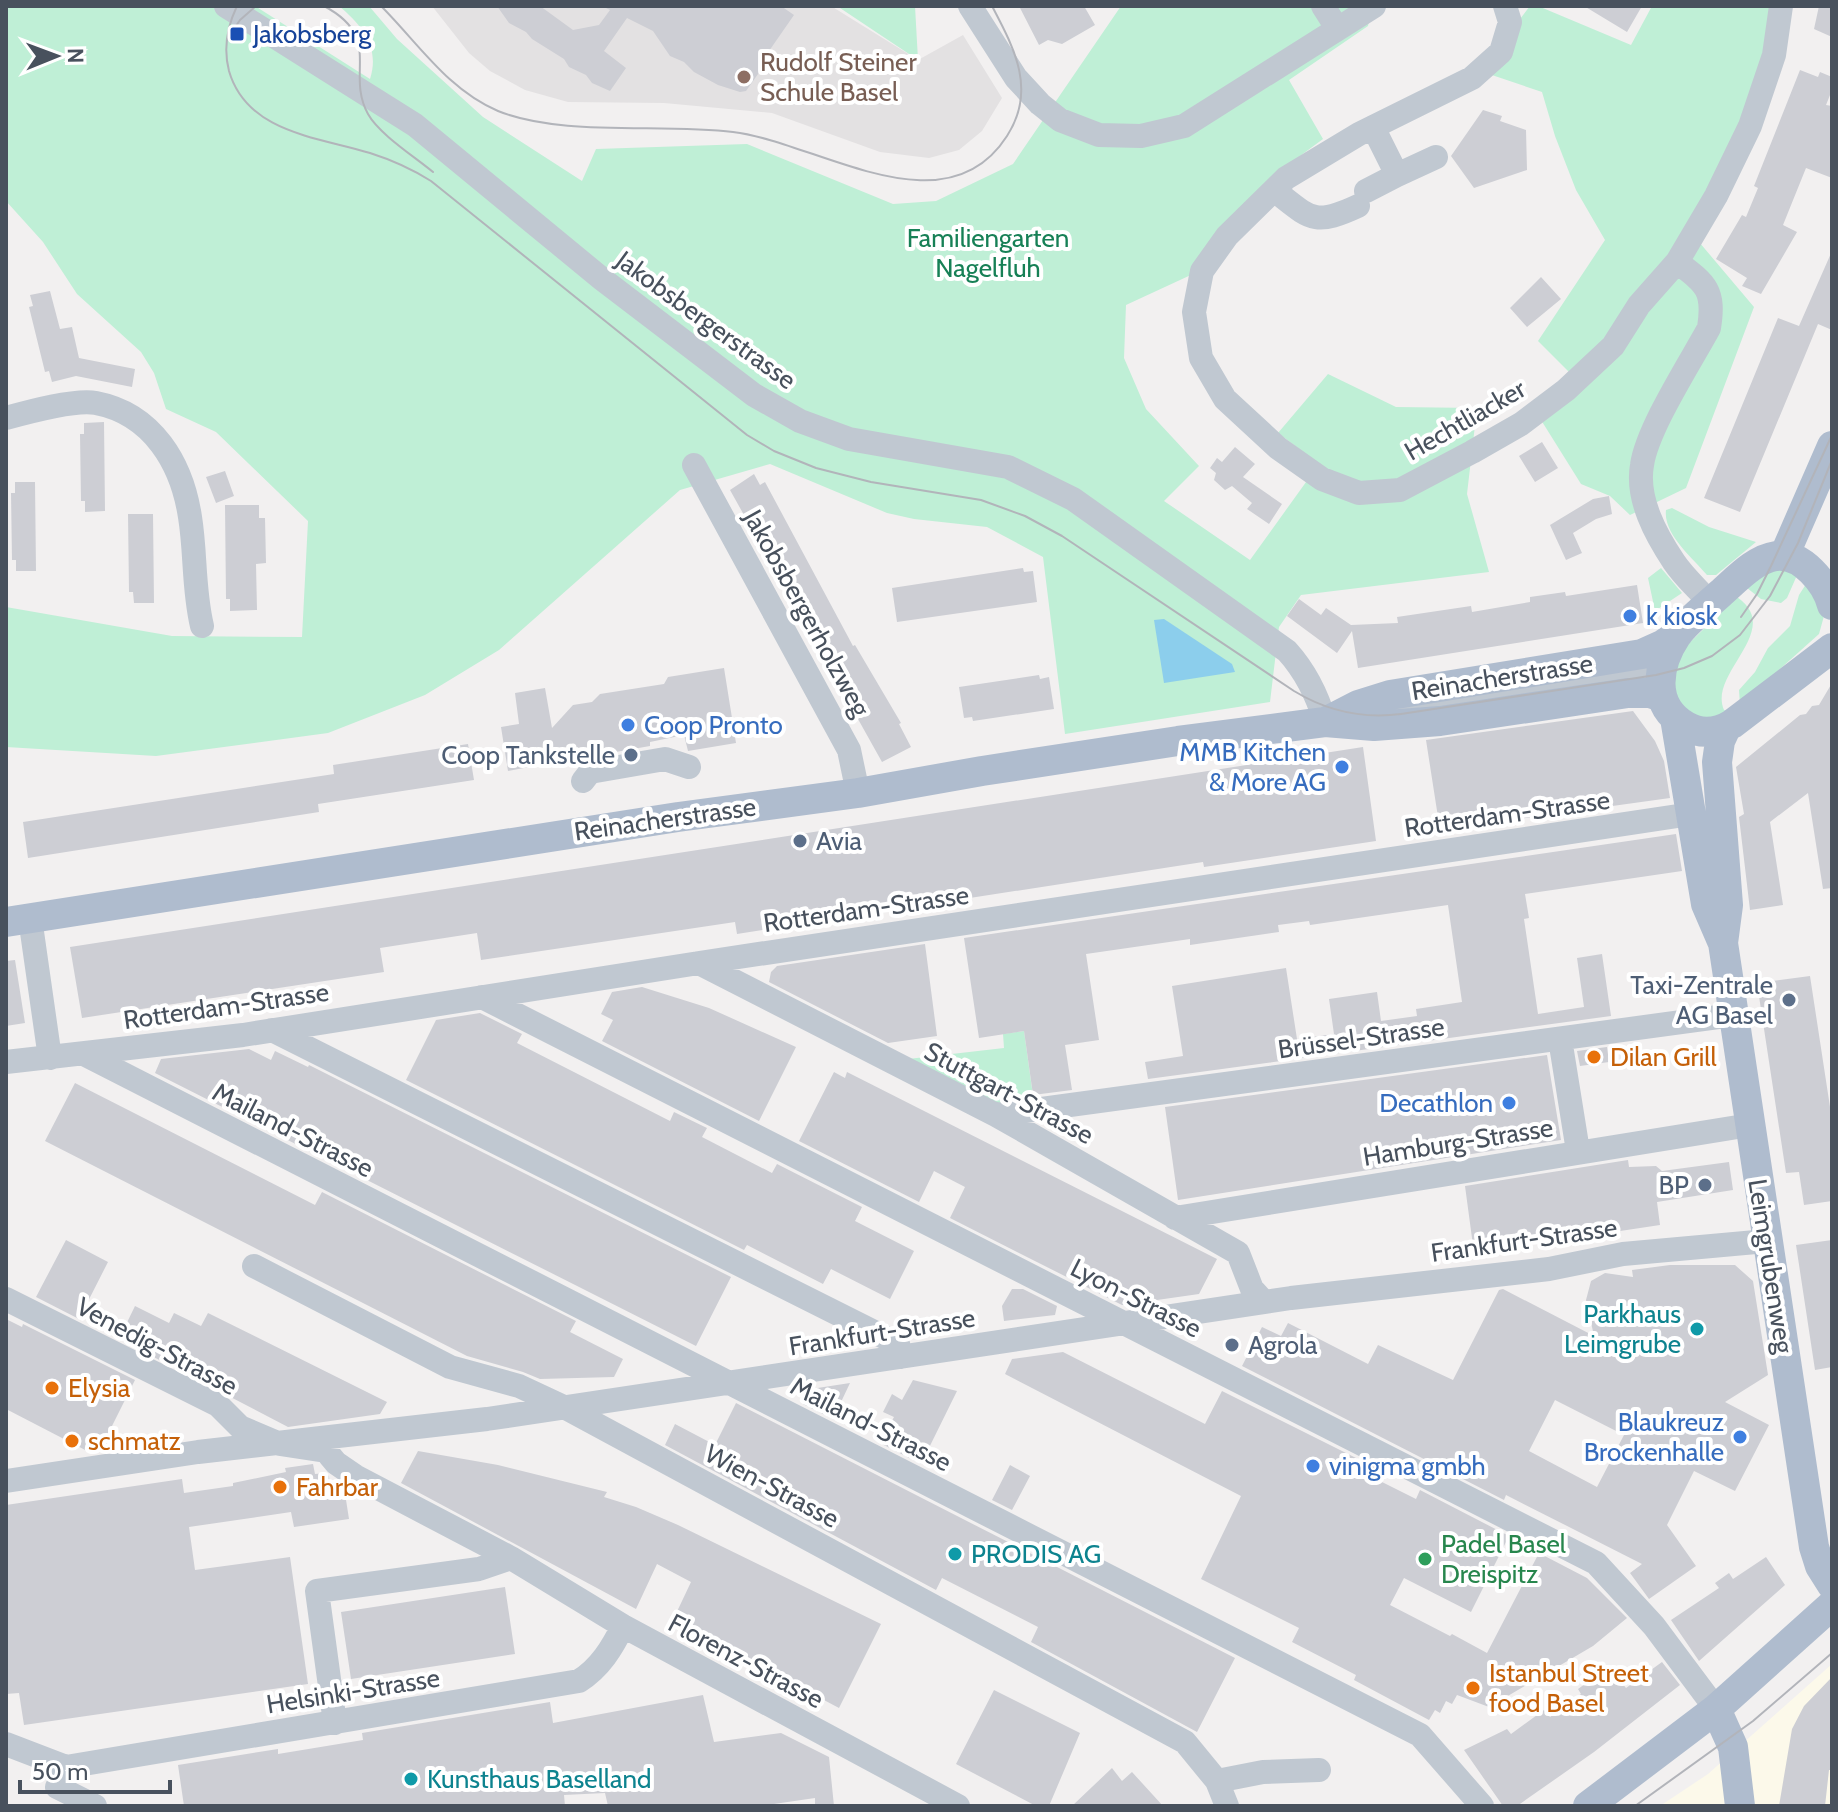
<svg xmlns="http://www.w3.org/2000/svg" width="1838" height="1812" viewBox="0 0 1838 1812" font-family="Cabin,sans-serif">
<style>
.commercial{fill:#fcf9ea}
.education{fill:#e3e1e2}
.green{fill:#bfefd6}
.water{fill:#8cceec}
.building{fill:#cdced4;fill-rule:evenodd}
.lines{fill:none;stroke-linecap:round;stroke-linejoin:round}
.minor{stroke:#c0c8d1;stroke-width:24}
.major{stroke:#afbcce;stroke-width:30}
.tram{stroke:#b2b4ba;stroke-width:2}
.transit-dot{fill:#1a4fb4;stroke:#fff;stroke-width:3}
.education-dot{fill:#8d6e63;stroke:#fff;stroke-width:3}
.shop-dot{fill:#3f7fe0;stroke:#fff;stroke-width:3}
.service-dot{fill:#5c6f8a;stroke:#fff;stroke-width:3}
.food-dot{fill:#e8710a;stroke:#fff;stroke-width:3}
.culture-dot{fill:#0f9aa8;stroke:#fff;stroke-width:3}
.leisure-dot{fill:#2e9e5b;stroke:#fff;stroke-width:3}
.labels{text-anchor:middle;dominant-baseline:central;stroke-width:8;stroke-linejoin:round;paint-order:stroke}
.transit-label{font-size:26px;fill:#164399;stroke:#fff;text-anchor:start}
.education-label{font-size:26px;fill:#785e54;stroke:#fff;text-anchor:start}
.park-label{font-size:26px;fill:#178056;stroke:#fff}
.street-label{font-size:26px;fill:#48515d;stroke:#fff}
.shop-label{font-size:26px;fill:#366cbe;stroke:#fff;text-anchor:start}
.service-label{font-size:26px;fill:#4e5e75;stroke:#fff;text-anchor:end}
.food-label{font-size:26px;fill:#c56008;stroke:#fff;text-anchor:start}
.culture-label{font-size:26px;fill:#0d838f;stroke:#fff;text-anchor:start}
.leisure-label{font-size:26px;fill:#27864d;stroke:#fff;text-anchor:start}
</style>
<rect width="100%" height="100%" fill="#f2f0f0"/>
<path class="commercial" d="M1832,1664V1806H1660L1708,1774Z"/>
<path class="education" d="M432,6H831L918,60L963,35L1002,98L982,131L959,150L929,158L880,152L772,113L664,103L568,102L525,90L490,71L469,53Z"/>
<path class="green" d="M6,6H255L370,79C380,48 363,26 339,6H369L397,39L483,117L582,181L596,149L747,144L893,204L936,201L1013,164L1121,6H1372L1368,26L1289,80L1323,139L1277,173L1193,274L1126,305L1124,358L1146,409L1199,466L1164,501L1250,560L1319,464L1278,433L1328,374L1396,407L1477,408L1467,494L1489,572L1301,595L1279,627L1270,702L1065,734L1043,557L987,527L914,519L887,513L770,464L680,490L499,650L425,695L328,733L156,756L6,747V607L172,636L302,637L308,521L216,432L166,409L154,373L141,352L77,294L43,242L6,201Z
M837,6H915L918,60Z
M1530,6H1538L1631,45L1652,6H1781L1774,55L1694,236L1754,307L1686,488L1630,515L1610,496L1581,484L1536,412L1577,380L1538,341L1605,240L1576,190L1555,136L1542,92L1480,71Z
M1672,508L1709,527L1756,542L1716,575H1707C1693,558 1663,534 1666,510Z
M1772,567L1798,573L1787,598L1781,603L1761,599L1742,584Z
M1661,568L1682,593L1655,611L1648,578Z
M1808,581L1824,616L1819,634L1740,705L1739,690L1755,672L1768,648L1790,626L1799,595Z
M1732,594C1790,627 1707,672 1724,710L1729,712L1718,722L1682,711L1668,679L1680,652L1713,620Z
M1024,1031L1034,1103L1003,1107L908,1059L1004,1048L1003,1034Z"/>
<path class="water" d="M1164,619L1232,664L1235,672L1164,683L1154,620Z"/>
<path class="building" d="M497,6H540L573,30L599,25L610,10L602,6H781L794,15L769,51L765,64L746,91L740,92L718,85L694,72L684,62L670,56L653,31L627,18L604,51L626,68L610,91L592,83L586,75L569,67L564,59L532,39L526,32L509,23Z
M1019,6H1084L1095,25L1062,44L1048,40L1039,45Z
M1584,6H1642L1627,32Z
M1819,6H1832V37L1814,29Z
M1800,70L1818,77L1820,72L1832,77V90L1826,105L1832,106V178L1806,168L1783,225L1797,232L1761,294L1742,286L1747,278L1716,259L1742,215L1746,217L1758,188L1754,186Z
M1483,110L1502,116L1500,121L1526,130L1527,170L1474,188L1451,156Z
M1832,251V330L1818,324L1740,512L1704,498L1778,318L1799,326Z
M1541,277L1561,299L1527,327L1510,308Z
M50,291L60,329L72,327L79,358L135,369L132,387L76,376L52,382L49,371L45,372L29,307L33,306L30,295Z
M104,422L105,511L85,512V501H81L80,434H84V423Z
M1542,442L1558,468L1535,482L1519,456Z
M1235,447L1255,464L1243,477L1282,504L1269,524L1247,509L1252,503L1232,486L1225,490L1214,480L1216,473L1210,468L1217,458L1222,462Z
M225,471L234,496L216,503L206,477Z
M754,474L760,485L765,482L853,646L855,645L901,723L899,724L911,747L882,762L730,490Z
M15,482H35L36,571H16V560H12L11,493H15Z
M1609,496L1612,514L1596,519L1573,533L1582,553L1566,560L1550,525L1593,499Z
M225,505H259V518H265L266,563L256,564L257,610L230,611V599H226Z
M128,514H153L154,603H134L133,592H129Z
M1023,568L1024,572L1033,571L1037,602L897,622L892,588Z
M1637,585L1643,623L1358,668L1352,631L1337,653L1287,616L1299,599L1321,615L1326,608L1351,625L1398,623L1397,617L1471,606L1472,612L1530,602V597L1565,592L1566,596Z
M724,668L736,743L688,751L684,735L650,742V746L587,757L574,768H572L571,759L508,771L501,727L519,724L515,693L545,688L552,728L573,705L592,702L600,694L664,684L668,677Z
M1039,675L1040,679L1049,677L1054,709L973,721L972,717L964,718L959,687Z
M1832,683V888L1823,889L1808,793L1770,822L1783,905L1750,910L1739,817L1744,814L1736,767L1800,715L1806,714L1812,706L1819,705Z
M1633,711L1655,741L1664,761L1670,798L1440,830L1426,740Z
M468,744L474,780L318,804L319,812L28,858L23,822L334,774L333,765Z
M1363,747L1376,841L1204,867L1203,862L737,934L735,922L481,960L477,933L380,948L384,972L82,1018L70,947Z
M1676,834L1682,871L1525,894L1529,918L1524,919L1538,1014L1584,1007L1577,958L1602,954L1611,1016L1148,1079L1145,1062L1183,1056L1172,986L1286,968L1297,1039L1334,1034L1329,999L1377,992L1381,1021L1417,1016L1416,1009L1462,1002L1448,905L1310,925L1309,921L1278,925L1279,932L1190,945V939L1086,954L1099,1040L1065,1045L1072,1090L1033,1095L1024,1031L979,1038L964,938Z
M925,944L937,1036L888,1043L769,982L771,972L777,966Z
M15,960L25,1023L6,1026V961Z
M1810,976L1832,1120V1201L1804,1205L1799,1172L1786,1173L1757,983Z
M642,987L709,1008L796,1047L759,1121L602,1041L613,1020L601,1014L612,992Z
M480,1013L522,1034L517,1043L670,1121L674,1112L707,1128L702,1137L772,1173L777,1164L862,1207L855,1221L914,1251L890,1299L831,1269L823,1284L747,1245L744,1250L406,1080L436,1020Z
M1607,1047L1609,1062L1580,1066L1577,1051Z
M249,1049L271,1060L275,1051L308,1067L309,1065L731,1277L696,1346L155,1073L161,1059Z
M1547,1055L1561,1140L1178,1200L1165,1107Z
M834,1072L845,1078L847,1072L1217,1259L1199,1294L1122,1305L950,1218L965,1187L934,1171L919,1202L799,1141Z
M75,1083L315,1205L322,1192L576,1321L570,1332L623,1359L614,1377L540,1379L523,1372L467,1356L45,1141Z
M1628,1160L1629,1167L1656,1166L1662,1171L1729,1162L1733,1190L1657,1202L1660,1225L1474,1253L1465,1186Z
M66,1240L108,1262L79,1319L36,1297Z
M1832,1240V1367L1815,1370L1796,1245Z
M1670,1265H1735L1753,1281L1768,1375L1725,1402L1769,1425L1735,1491L1694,1471L1667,1525L1696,1566L1649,1599L1630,1573L1642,1564L1506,1495L1504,1500L1242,1366L1262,1327L1281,1336L1288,1323L1368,1364L1378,1345L1453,1380L1499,1290L1503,1289L1594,1336L1586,1300L1591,1281L1605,1273L1633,1277L1632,1270ZM1555,1400L1624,1435L1597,1487L1529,1451Z
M1012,1289H1023L1057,1306L1055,1315L1004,1321L1002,1306Z
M135,1306L169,1323L174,1313L201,1326L208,1313L387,1402L380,1414L288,1427L119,1339Z
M6,1319L22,1327L23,1324L135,1380L99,1452L91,1453L6,1409Z
M1063,1352L1205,1424L1222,1391L1386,1473L1382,1482L1416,1499L1420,1490L1509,1536L1471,1612L1404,1578L1390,1605L1450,1636L1452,1634L1487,1653L1539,1553L1587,1578L1627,1618L1593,1646L1489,1707L1457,1695L1452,1704L1446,1701L1440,1713L1435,1710L1429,1720L1354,1680L1356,1675L1292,1642L1299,1628L1201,1579L1241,1496L1005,1374L1012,1359Z
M913,1380L957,1391L921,1464L880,1443L894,1417L883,1412L892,1394L902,1400Z
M850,1383L833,1419L803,1404L811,1389Z
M736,1403L1235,1658L1197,1732L1031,1642L1038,1627L942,1578L936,1590L665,1445L675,1424L715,1445Z
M418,1451L498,1465L607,1492L604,1497L636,1507L678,1525L881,1624L839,1708L673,1620L691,1582L657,1564L636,1609L401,1483Z
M313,1464L315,1474L325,1473L329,1476L330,1488L344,1487L349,1519L294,1527L291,1512L189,1527L195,1570L290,1557L308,1684L24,1725L19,1693L6,1694V1505L182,1479L184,1493L233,1486V1483L286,1472L285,1468Z
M1010,1465L1030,1476L1012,1510L992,1500Z
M1766,1557L1785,1585L1699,1661L1671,1620L1719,1588L1715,1583L1729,1573L1733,1579Z
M505,1587L515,1654L351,1679L341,1612Z
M1662,1662L1680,1685L1594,1752L1517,1806H1503L1464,1750L1507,1729L1511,1734L1544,1710L1550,1717L1581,1694L1578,1689L1609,1667L1626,1688Z
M1832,1677V1770H1829L1825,1806H1779L1792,1729L1804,1706Z
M994,1690L1080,1733L1049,1806H1036L956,1764Z
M703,1695L714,1742L781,1733L829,1757L834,1806H815V1798L761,1806H608L605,1793L564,1795L565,1806H184L178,1765L278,1749V1754L363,1740L362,1733L550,1702L553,1723Z
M1112,1768L1122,1781L1132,1772L1163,1806H1072Z"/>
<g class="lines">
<path class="minor" d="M226,6L415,125L602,279L754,395L800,421L849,439L1008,467L1073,499L1287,651C1306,672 1317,694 1325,722
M970,6L1016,78L1040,104L1060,120L1099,135L1141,136L1184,126L1374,6
M1323,6L1337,28
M1505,6L1510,22L1501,52L1472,78L1359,134L1286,178L1227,236L1202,271L1194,312L1201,358L1225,399L1278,448L1322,479L1359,493L1400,490L1472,452L1521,424L1566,390L1613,346L1639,305L1677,262L1716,196L1750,126L1774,55L1781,6
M1397,175L1436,157
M1274,190C1310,218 1313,227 1358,206
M1366,191L1397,175L1373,127
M1677,262C1706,284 1715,290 1709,328C1690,363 1647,429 1642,465C1636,499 1656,535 1674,562C1684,577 1698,589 1710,603
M6,418C28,412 75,399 96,403C153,414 182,464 190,517C196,554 193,588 202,626
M694,465L849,750L858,793
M1386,711L1661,669
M583,781L590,772L665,759L689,767
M30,918L50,1058
M699,963L996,1115L1238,1253L1252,1289L1264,1302
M482,997L1596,1563L1654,1626L1716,1709
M272,1030L898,1344L901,1357
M1560,1039L1578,1151
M84,1054L1420,1735L1482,1806
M6,1062L243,1035L699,963L1691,814
M996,1115L1733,1015
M1175,1218L1750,1125
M254,1266L450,1367L519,1386L564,1407L1185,1742L1217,1781L1227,1806
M6,1299L218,1405L240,1427L280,1444L326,1451L336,1463L355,1476L511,1558L623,1626L958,1806
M6,1481L198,1452L487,1419L1291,1298L1549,1269L1623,1254L1767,1241
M335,1723L317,1591L479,1569L511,1558
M6,1744L66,1767
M66,1767L579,1681C600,1668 612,1648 623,1626
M1217,1781L1263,1772L1319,1770
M57,1787L95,1806"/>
<path class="major" d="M1784,556L1832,446
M1832,605C1826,583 1802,553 1776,556C1755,559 1737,579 1721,593C1707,606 1688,620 1677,635C1657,665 1650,705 1686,726C1701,735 1717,733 1732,724L1832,648
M1675,718L1706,904L1722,941
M1327,721L1358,705L1390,695L1642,654L1662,645L1678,634
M1726,728L1720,741L1717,762L1728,905L1723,943L1814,1547L1820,1566L1832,1585
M6,922L678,817L858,793L982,771L1178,741L1325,722L1374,726L1440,721L1628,693H1650L1662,697
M1716,1709L1733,1747L1740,1806
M1588,1806L1716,1709L1832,1605"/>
<path class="tram" d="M237,6C227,27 223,48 229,71C247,133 318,137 370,153C392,160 412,169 431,181L747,435L774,451L816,468L871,482L981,500L1025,516L1062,536L1294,691C1327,711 1363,719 1401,714L1656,675L1684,668L1712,656L1740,635L1770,596L1798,543L1832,460
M324,6C384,38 345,72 368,114C379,134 415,157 433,172
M381,6C418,43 448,90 498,111C562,137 662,123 733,132C817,142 945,233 1007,136C1037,90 1014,48 992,6
M234,29L240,20L256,6
M1741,617L1757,594L1771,566L1832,435
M1635,1806L1753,1721L1832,1653"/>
</g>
<rect class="transit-dot" x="229" y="26" width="16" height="16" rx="4"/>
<circle class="education-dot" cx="744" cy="77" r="8"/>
<g class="shop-dot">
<circle cx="1630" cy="616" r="8"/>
<circle cx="628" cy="725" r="8"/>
<circle cx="1342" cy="767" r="8"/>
<circle cx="1509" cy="1103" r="8"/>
<circle cx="1740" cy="1437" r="8"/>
<circle cx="1313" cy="1466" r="8"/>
</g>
<g class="service-dot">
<circle cx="631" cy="755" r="8"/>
<circle cx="800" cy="841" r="8"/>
<circle cx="1789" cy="1000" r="8"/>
<circle cx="1705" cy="1185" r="8"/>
<circle cx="1232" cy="1345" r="8"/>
</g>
<g class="food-dot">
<circle cx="1594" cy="1057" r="8"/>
<circle cx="52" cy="1388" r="8"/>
<circle cx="72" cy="1441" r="8"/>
<circle cx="280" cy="1487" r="8"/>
<circle cx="1473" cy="1688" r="8"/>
</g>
<g class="culture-dot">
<circle cx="1697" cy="1329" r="8"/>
<circle cx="955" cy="1554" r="8"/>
<circle cx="411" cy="1779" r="8"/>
</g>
<circle class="leisure-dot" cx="1425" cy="1559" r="8"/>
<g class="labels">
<g class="transit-label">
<text x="253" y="34">Jakobsberg</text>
</g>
<g class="education-label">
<text x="760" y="62">Rudolf Steiner<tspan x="760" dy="30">Schule Basel</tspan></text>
</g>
<g class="park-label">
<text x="988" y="238">Familiengarten<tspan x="988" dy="30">Nagelfluh</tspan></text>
</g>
<g class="street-label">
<text transform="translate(706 320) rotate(36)">Jakobsbergerstrasse</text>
<text transform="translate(1465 420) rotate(-30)">Hechtliacker</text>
<text transform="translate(807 613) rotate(61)">Jakobsbergerholzweg</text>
<text transform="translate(1502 677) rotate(-9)">Reinacherstrasse</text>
<text transform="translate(1507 814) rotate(-8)">Rotterdam-Strasse</text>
<text transform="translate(665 819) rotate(-8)">Reinacherstrasse</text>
<text transform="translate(866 909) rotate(-8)">Rotterdam-Strasse</text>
<text transform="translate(226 1006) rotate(-8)">Rotterdam-Strasse</text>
<text transform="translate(1361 1038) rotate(-8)">Brüssel-Strasse</text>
<text transform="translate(1009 1093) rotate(28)">Stuttgart-Strasse</text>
<text transform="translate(293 1130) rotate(27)">Mailand-Strasse</text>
<text transform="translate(1458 1142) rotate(-9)">Hamburg-Strasse</text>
<text transform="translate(1524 1240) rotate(-8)">Frankfurt-Strasse</text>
<text transform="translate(1771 1266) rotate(81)">Leimgrubenweg</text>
<text transform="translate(1136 1298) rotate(27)">Lyon-Strasse</text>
<text transform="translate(882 1332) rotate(-9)">Frankfurt-Strasse</text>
<text transform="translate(157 1346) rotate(28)">Venedig-Strasse</text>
<text transform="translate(871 1424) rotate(27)">Mailand-Strasse</text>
<text transform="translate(772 1486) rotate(28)">Wien-Strasse</text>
<text transform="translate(746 1661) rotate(28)">Florenz-Strasse</text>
<text transform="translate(353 1691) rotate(-9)">Helsinki-Strasse</text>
</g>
<g class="shop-label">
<text x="1646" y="616">k kiosk</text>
<text x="644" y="725">Coop Pronto</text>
<text x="1326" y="752" text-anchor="end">MMB Kitchen<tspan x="1326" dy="30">&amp; More AG</tspan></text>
<text x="1493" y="1103" text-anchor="end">Decathlon</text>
<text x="1724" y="1422" text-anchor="end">Blaukreuz<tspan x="1724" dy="30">Brockenhalle</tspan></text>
<text x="1329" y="1466">vinigma gmbh</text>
</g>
<g class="service-label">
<text x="615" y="755">Coop Tankstelle</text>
<text x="816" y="841" text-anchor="start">Avia</text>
<text x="1773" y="985">Taxi-Zentrale<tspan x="1773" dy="30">AG Basel</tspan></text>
<text x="1689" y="1185">BP</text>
<text x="1248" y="1345" text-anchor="start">Agrola</text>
</g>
<g class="food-label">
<text x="1610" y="1057">Dilan Grill</text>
<text x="68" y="1388">Elysia</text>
<text x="88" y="1441">schmatz</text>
<text x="296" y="1487">Fahrbar</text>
<text x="1489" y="1673">Istanbul Street<tspan x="1489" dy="30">food Basel</tspan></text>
</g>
<g class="culture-label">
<text x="1681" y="1314" text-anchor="end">Parkhaus<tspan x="1681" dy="30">Leimgrube</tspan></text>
<text x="971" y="1554">PRODIS AG</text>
<text x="427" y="1779">Kunsthaus Baselland</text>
</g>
<g class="leisure-label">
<text x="1441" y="1544">Padel Basel<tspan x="1441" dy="30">Dreispitz</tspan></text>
</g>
</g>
<rect width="1838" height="1812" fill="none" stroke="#48515d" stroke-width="16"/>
<g transform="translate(56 56) rotate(89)" stroke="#ffffff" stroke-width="6" paint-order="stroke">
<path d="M0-6L14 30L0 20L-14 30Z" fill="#48515d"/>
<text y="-12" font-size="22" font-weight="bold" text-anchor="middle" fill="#48515d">N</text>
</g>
<path d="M20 1780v12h150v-12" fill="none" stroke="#48515d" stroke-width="4"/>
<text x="32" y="1780" font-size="24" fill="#48515d" stroke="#ffffff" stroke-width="6" paint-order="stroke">50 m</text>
</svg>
